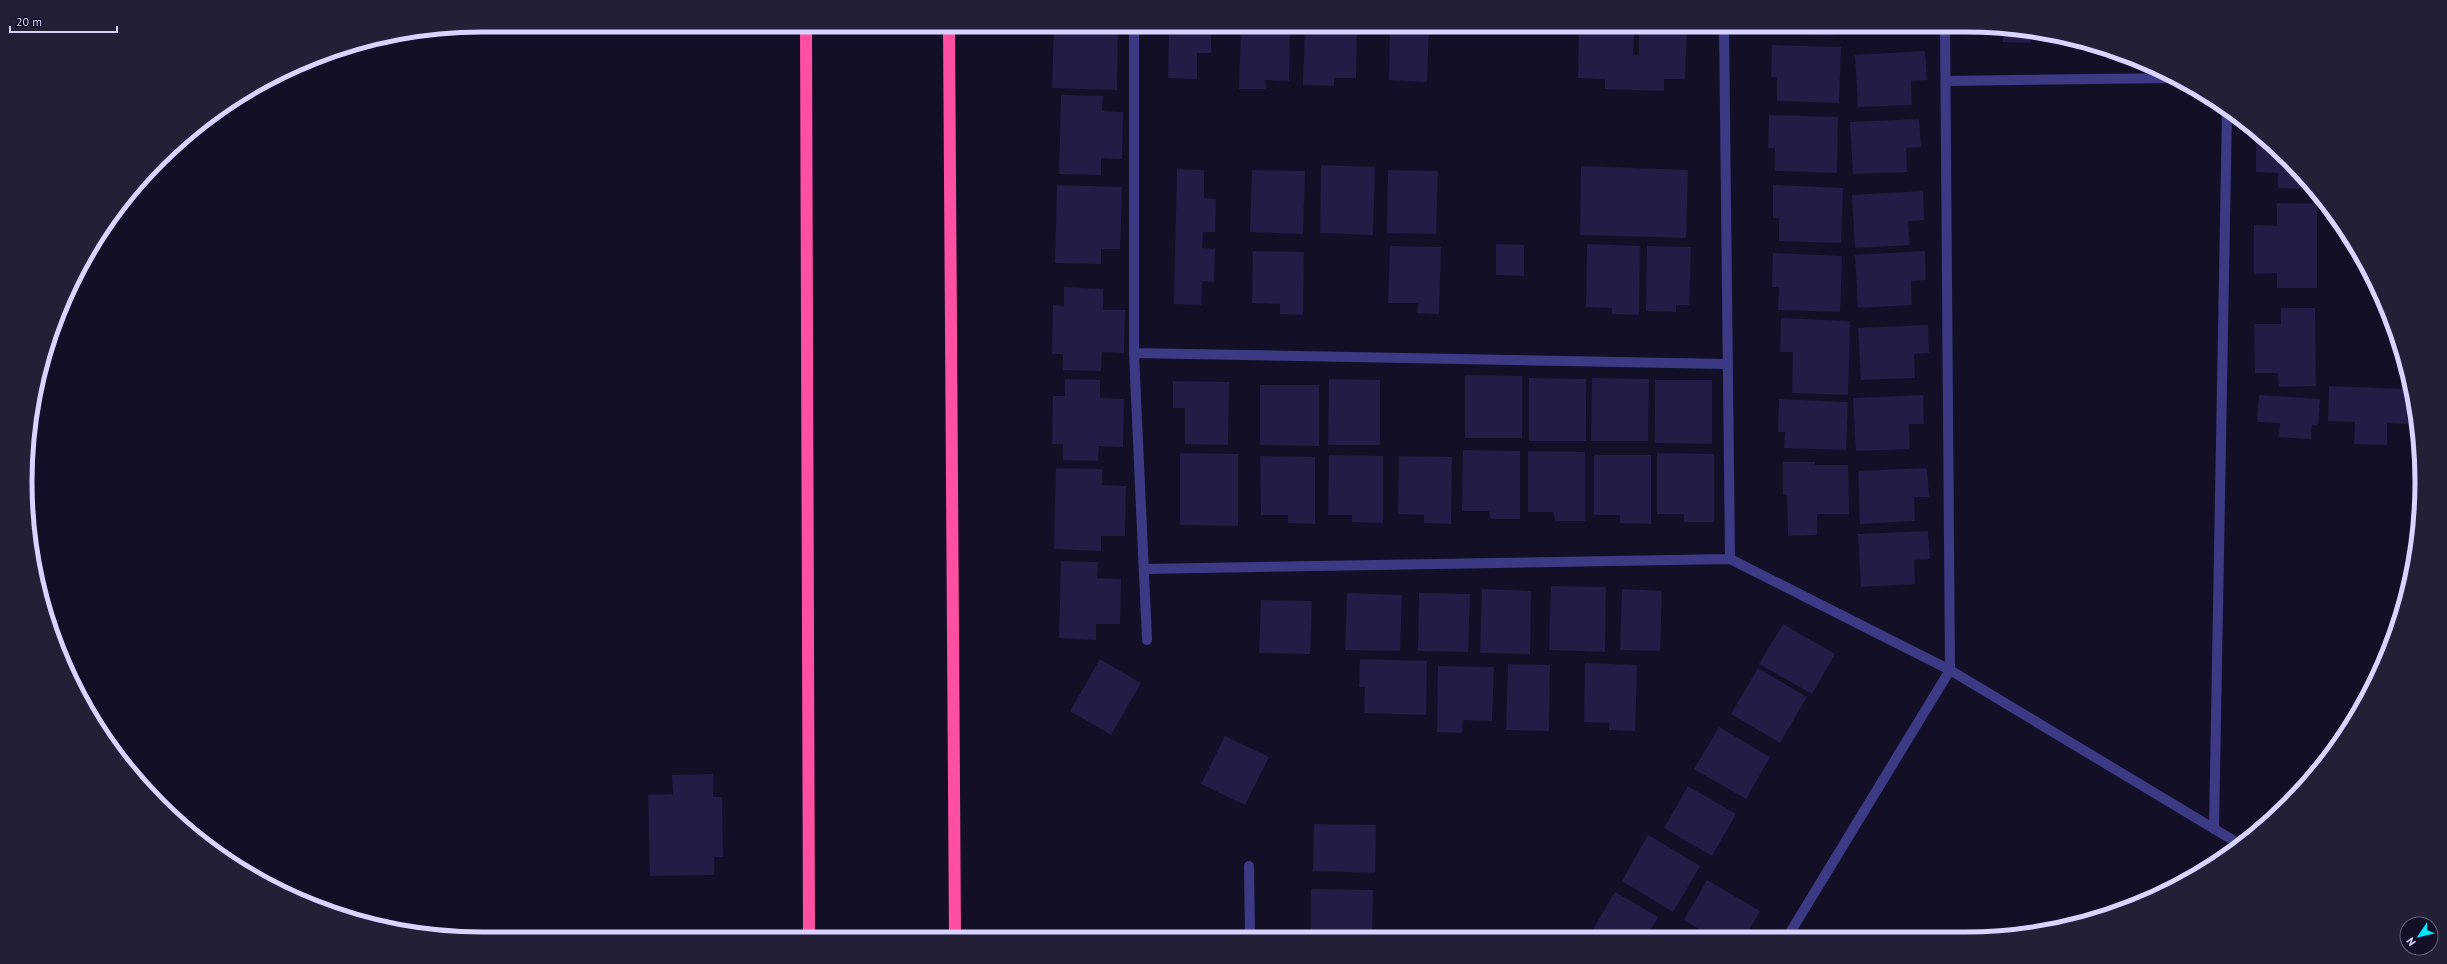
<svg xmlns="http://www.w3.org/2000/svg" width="2447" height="964" viewBox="0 0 2447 964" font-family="'PT Sans',sans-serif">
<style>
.building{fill:#241b47}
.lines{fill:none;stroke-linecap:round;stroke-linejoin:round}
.street{stroke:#3d3a85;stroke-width:10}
.highway{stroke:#ff4fa3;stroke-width:12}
.rim{fill:none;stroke:#d9d4ff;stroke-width:5}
</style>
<rect width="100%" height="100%" fill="#130f26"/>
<path class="building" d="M1054,25H1118L1117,90L1052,88Z
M1169,25H1211V53H1197V79L1168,78Z
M1241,25H1290L1289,81L1265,80L1266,89H1239Z
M1305,25H1357L1356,78H1334V86L1303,85Z
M1579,25H1634L1633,55H1639V25H1687L1685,79H1664V91L1605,89V79L1578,78Z
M1772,25H1834V35L1771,33Z
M1855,25H1909V32L1855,34Z
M2003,28L2031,30V43L2003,42Z
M1390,29L1429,30L1427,82L1389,80Z
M2052,35L2078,41V45H2052Z
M1772,45L1841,47L1839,103L1777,101V77H1771Z
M1925,51L1927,80L1911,81L1912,105L1858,107L1855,55Z
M1061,95L1103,96L1102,111L1123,112L1122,159L1101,158V175L1059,174Z
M1769,115L1838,117L1837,173L1775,171V148H1768Z
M1919,119L1921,147L1906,148L1907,172L1853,174L1850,122Z
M2256,131L2266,138L2314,189L2278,188V173L2256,172Z
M1321,165L1375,167L1373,235L1320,233Z
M1581,166L1688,170L1686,238L1580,235Z
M1177,169L1204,170V198L1216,199L1215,232H1203L1202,248L1215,249L1214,282L1202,281L1201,305L1174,304Z
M1252,170L1305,171L1303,234L1250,232Z
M1388,170L1438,171L1436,234L1387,233Z
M1057,185L1122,187L1120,249H1101V264L1055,263Z
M1773,185L1843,188L1841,243L1779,241V218H1773Z
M1923,191L1924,220L1908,221L1910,245L1855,248L1852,195Z
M2277,203L2317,204V288H2277V273L2254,274V225L2277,226Z
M1496,244L1524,245V276L1496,275Z
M1587,244L1640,246L1639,315L1612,314V308L1586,307Z
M1390,246L1441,247L1439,314L1417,313L1418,303H1388Z
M1647,246L1691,247L1689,305H1676V312L1646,311Z
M1253,251L1304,252L1303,315L1280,314V304L1252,303Z
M1925,251L1926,280L1911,281L1912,305L1858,308L1855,255Z
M1773,253L1842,256L1840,312L1778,310L1779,287H1772Z
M1064,287L1103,289V310H1125L1124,353L1102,352L1101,371L1063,370V354H1052L1053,305L1064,306Z
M2281,308H2315L2316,386L2279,387L2278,373H2255L2254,324H2281Z
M1781,318L1850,321L1848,395L1792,393L1793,352H1780Z
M1928,325L1929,353L1914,354L1915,378L1861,380L1858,328Z
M1465,375L1522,376V438H1465Z
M1529,378L1586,379V441H1529Z
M1592,378L1649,379L1648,441H1591Z
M1065,379L1100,380V398L1124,399L1123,447L1099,446L1098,461L1063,460V444H1052L1053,396H1065Z
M1329,379L1380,380V445H1328Z
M1655,380H1712V444L1655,443Z
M1173,381L1229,382L1228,445L1185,444V408H1173Z
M1260,385H1319V446L1260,445Z
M2329,386L2409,389V424L2387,423V445L2354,444L2355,422L2328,421Z
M1923,395L1924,424H1909L1910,449L1856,451L1853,398Z
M2259,395L2320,399L2318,425H2312L2311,439L2279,437L2280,423L2257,422Z
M1779,399L1848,402L1846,450L1784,448L1785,432H1778Z
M1463,450L1520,451V519H1490L1489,511H1462Z
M1528,451L1585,452V521H1555L1554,512H1528Z
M1180,453L1238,454V526L1180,525Z
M1657,453L1714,454V522H1684V514H1657Z
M1329,455L1383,456V523L1352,522V515H1328Z
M1594,455H1651V524L1620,523V515H1594Z
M1260,456L1315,457V524L1288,523V515H1261Z
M1399,456L1452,457L1451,524L1424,523V515L1398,514Z
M1783,462H1815V465H1848L1849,514H1817V535L1788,536L1787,495H1783Z
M1056,468L1102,469V485L1126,486L1125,536H1101V551L1054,549Z
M1927,468L1929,497H1914L1915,521L1860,524L1858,471Z
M1928,531L1930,559L1914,560L1915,584L1861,587L1858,534Z
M1061,561L1098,562L1097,578L1121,579L1120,624H1096V640L1059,638Z
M1551,586L1606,587L1605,652L1549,650Z
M1482,589L1531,591L1530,654L1480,653Z
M1622,589L1662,591L1660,651L1620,650Z
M1347,593L1402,595L1400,651L1345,650Z
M1419,593L1470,594L1468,652L1418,651Z
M1261,600L1312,601L1310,654L1259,653Z
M1783,624L1835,654L1812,694L1759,664Z
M1100,659L1141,683L1111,735L1070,711Z
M1360,659L1427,661L1426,715L1364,713L1365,687H1359Z
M1585,663L1637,665L1635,731L1609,730V723L1584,722Z
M1508,664L1550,665L1549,731L1506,730Z
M1438,666L1494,667L1492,721L1463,720L1462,733L1437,732Z
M1758,668L1807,697L1780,743L1731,714Z
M1719,727L1770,757L1746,799L1694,769Z
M1225,736L1269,757L1245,805L1201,784Z
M713,774V797H722L723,857H714V875L650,876L648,795L673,794L672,775Z
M1688,786L1736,814L1712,856L1664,828Z
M1314,824L1376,825L1375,873L1313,871Z
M1648,835L1700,866L1673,912L1622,881Z
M1707,880L1760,911L1746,936H1711L1684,920Z
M1311,889L1373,890L1372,937H1311Z
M1615,892L1658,917L1647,936H1589Z"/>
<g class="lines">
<path class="street" d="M1134,25V353L1147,640
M1724,25L1730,559
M1946,81L2175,78
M1134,353L1727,364
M1144,569L1730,559L1950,670L2241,845
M2214,829L2227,110
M1249,866L1250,937
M1788,936L1950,670L1945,25"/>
<path class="highway" d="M806,25L809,938
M949,25L955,938"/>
</g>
<path d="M0 0H2447V964H0ZM482 32H1965A450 450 0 0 1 2415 482V482A450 450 0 0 1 1965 932H482A450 450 0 0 1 32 482V482A450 450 0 0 1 482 32Z" fill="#231f37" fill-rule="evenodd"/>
<path class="rim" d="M482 32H1965A450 450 0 0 1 2415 482V482A450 450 0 0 1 1965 932H482A450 450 0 0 1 32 482V482A450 450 0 0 1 482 32Z"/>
<g transform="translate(2419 936) rotate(235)"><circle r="19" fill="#130f26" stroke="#625e7d"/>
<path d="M0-3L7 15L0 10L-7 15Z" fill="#00e5ff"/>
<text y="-6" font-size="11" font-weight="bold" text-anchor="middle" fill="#d9d4ff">N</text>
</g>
<path d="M10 26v6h107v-6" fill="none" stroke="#d9d4ff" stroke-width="2"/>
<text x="16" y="26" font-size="12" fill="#d9d4ff" stroke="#130f26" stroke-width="3" paint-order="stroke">20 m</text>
</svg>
